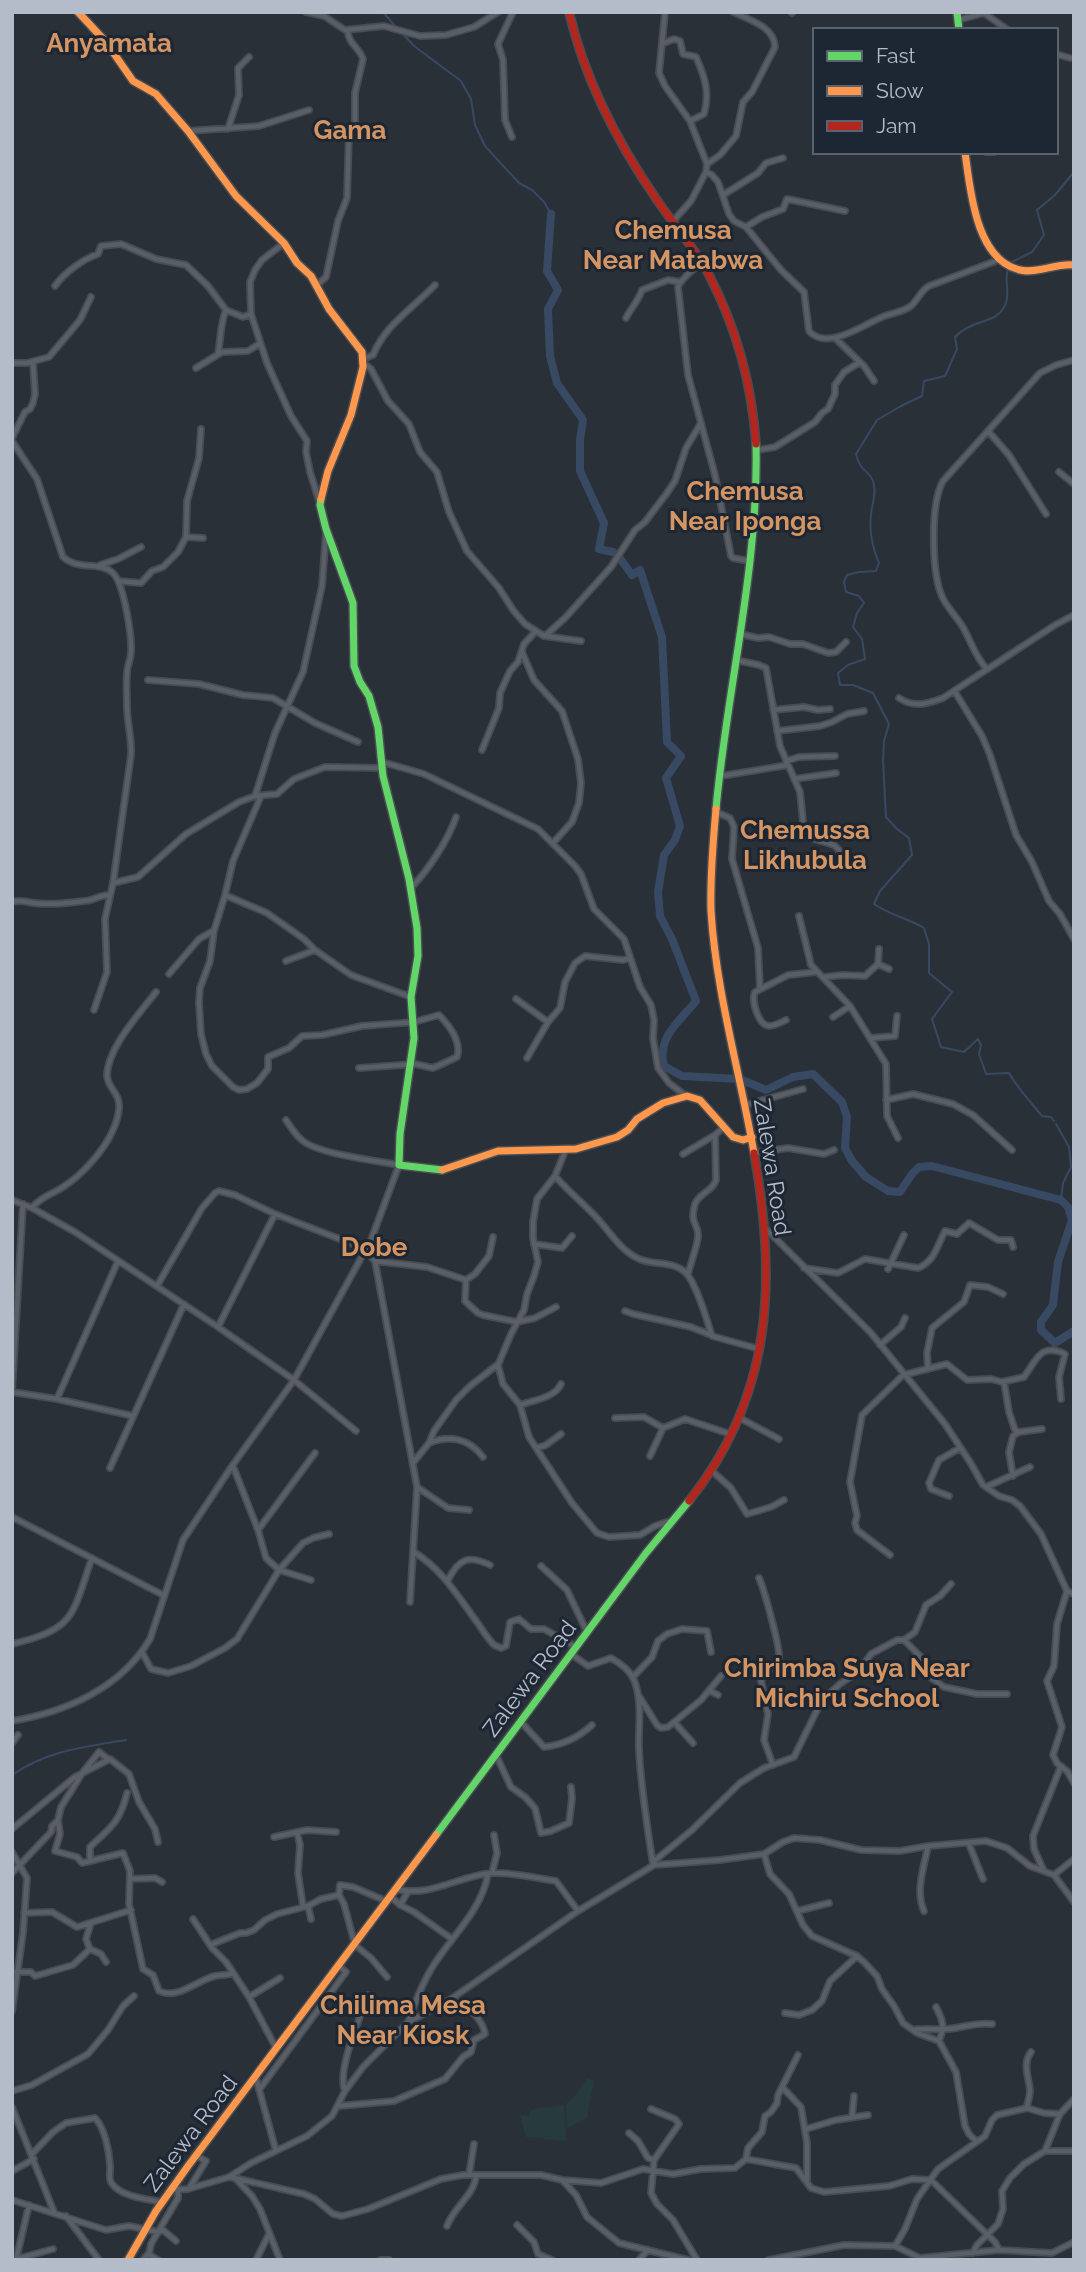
<svg xmlns="http://www.w3.org/2000/svg" width="1086" height="2272" viewBox="0 0 1086 2272" font-family="Raleway,sans-serif">
<style>
.green{fill:#273a3e}
.lines{fill:none;stroke-linecap:round;stroke-linejoin:round}
.stream{stroke:#384963;stroke-width:2}
.river{stroke:#384963;stroke-width:8}
.street-casing{stroke:#484c53;stroke-width:8}
.fast-casing{stroke:#484c53;stroke-width:10}
.slow-casing{stroke:#484c53;stroke-width:10}
.jam-casing{stroke:#484c53;stroke-width:10}
.street{stroke:#5a5e66;stroke-width:4.5}
.fast{stroke:#63d668;stroke-width:7}
.slow{stroke:#ff974d;stroke-width:7}
.jam{stroke:#b3261e;stroke-width:7}
.labels{text-anchor:middle;dominant-baseline:central;stroke-width:6;stroke-linejoin:round;paint-order:stroke}
.street-label{font-size:23px;fill:#b4bcc9;stroke:#1d2633}
.quarter-label{font-size:26px;font-weight:bold;fill:#d59563;stroke:#1d2633}
</style>
<rect width="100%" height="100%" fill="#2a3038"/>
<path class="green" d="M587,2078L594,2081L587,2118L567,2128L566,2104L575,2096Z
M564,2104L566,2141L526,2137L520,2115L529,2116L531,2110C543,2106 553,2109 564,2104Z"/>
<g class="lines">
<path class="stream" d="M383,12L395,26
M401,32L414,46L461,81L471,99L475,125L485,146L519,183L532,190L544,202L551,214
M1010,263L1032,252L1044,235L1037,210L1055,195L1074,172
M1008,269C1004,280 1010,291 1006,303C1000,320 983,320 969,327C964,329 959,333 955,337L957,349L945,376L924,381L922,396L901,406L877,420L856,454C860,472 869,470 873,481C877,492 872,504 871,515C869,533 872,547 879,563L876,571L859,572L847,575L844,582L846,592L859,596L864,603L857,613L853,627L862,639L865,659L848,665L838,673L840,685H853L873,693L889,724L884,741L883,760L886,817L897,829L909,838L912,855L880,891L874,904C890,915 907,918 924,928L929,944V973L952,992L932,1019L941,1047L964,1052L978,1039L981,1045L979,1054L986,1074L1009,1073C1018,1089 1030,1101 1042,1116L1051,1117L1054,1121
M1056,1124L1069,1147L1071,1167L1063,1183L1061,1200
M12,1775C48,1750 85,1747 126,1740"/>
<path class="river" d="M551,214L547,271L558,290L548,309L550,356L557,383L583,420L580,440V471L604,523L599,549L613,552
M619,557L632,575L640,570L662,637L667,742L681,756L666,778L680,826L675,840L664,855L658,892L660,916L672,939L696,1001C679,1022 657,1037 664,1066L682,1076L740,1079L766,1090L793,1077L813,1074L842,1102L847,1117L845,1148L852,1161L866,1177L888,1191L900,1192L912,1174L919,1167L932,1166L1061,1200L1068,1207L1072,1220L1058,1262L1053,1305L1041,1322V1330L1055,1343L1074,1331"/>
<g class="street-casing">
<path id="street" d="M306,12L324,16L345,30L384,26L420,36L446,35L474,27L498,12
M665,12L659,73L665,86L690,121L707,164L706,172L691,201L673,221
M791,12L792,13
M984,13L1008,30
M958,20L984,13
M664,43L674,39L680,41L683,54L696,57C705,77 710,93 704,114L690,121
M1056,54L1070,58
M228,129L239,95L238,68L249,57
M188,131L259,126L309,110
M512,137L505,120L503,60L498,44L513,12
M986,152H994
M707,164L720,155L736,136L743,102L752,92L775,47C774,26 749,20 733,12
M706,172L712,175L718,182L729,214L734,221L746,227L781,270L804,292L809,331C826,351 862,326 880,318C889,313 902,313 911,306C918,300 920,291 929,286L1001,259
M723,195L758,173L766,163L783,158
M746,227L762,217L783,209L787,199L845,211
M284,243L262,260L255,270L250,282L251,314L267,363L291,416L307,441L306,452L310,472L320,504
M702,261C695,269 681,278 678,287L688,375L715,475L731,556L733,558L749,561
M317,285L326,277L338,221L347,198L349,132L355,124V93L363,59C360,48 347,43 348,30
M55,286C64,273 83,259 98,254L101,246L121,244L156,259L186,265L208,286L226,310L243,317L251,314
M626,318C631,308 639,300 642,290L668,280L680,282
M835,338L864,366L874,381
M218,354C221,338 220,324 226,310
M363,359L373,355C385,325 413,308 435,285
M12,363H27L49,357L80,320L91,297
M363,363L371,369L388,401L409,424L420,452L437,472L449,512L467,551L499,588L513,610L525,624L544,636L581,641
M196,368L222,352L248,351L259,344
M988,431L1009,455L1046,514
M12,438L25,412L30,409L33,403L35,394L33,362
M12,441L37,479L63,557C79,571 101,561 113,573C124,584 132,636 131,652C131,659 127,666 127,673C126,684 127,695 127,706C127,723 132,738 131,755L113,883L105,919L107,972L94,1010
M758,450L775,447L815,422L822,413L828,409L835,394V385L844,372L860,362
M1059,472L1074,484
M186,537L187,501L199,458L201,429
M100,565L118,559L141,547
M119,581L141,583L152,571L163,567L178,552L186,537L203,538
M740,634L758,638L769,637L790,644H803L828,653L836,652L846,642
M545,636L565,618L611,567L635,530L645,522L667,493L675,481L686,448L701,423
M522,652L534,680L562,711L578,759L581,783L579,803L572,822L553,843
M736,660L759,665L766,668L780,746L800,792L804,832L807,837L834,845L839,850L838,858
M987,669C976,658 972,644 965,631C959,618 946,608 941,594C932,570 930,504 943,481L1040,373L1056,365L1074,360
M148,680L199,684L243,695L273,698L315,723L358,742
M955,692L982,736L990,755L1016,835L1032,862L1049,901L1060,914L1074,939
M899,698C914,708 927,704 943,698L1055,625L1074,615
M773,710L804,707L818,710L830,709
M777,731L820,726L832,722L847,714L864,711
M482,750L499,708L500,693L510,671L518,662L524,644L536,631
M786,761L799,757L835,756
M382,762L424,774L538,829L575,866L581,874L594,909L624,939L640,987L651,1005L654,1020L653,1038L658,1068L669,1083L686,1096
M721,776L788,765
M794,779L836,773
M255,796L275,733L303,672L322,586L326,532
M261,796L233,861L225,895L214,931L210,961L200,988L199,1003L201,1034L206,1054L212,1066L233,1087L239,1090L247,1089L257,1083L268,1069V1057L289,1048L302,1036L322,1035L362,1026L414,1022L439,1015C449,1025 462,1042 457,1057L433,1068L415,1064L359,1068
M716,812L730,818L734,827L732,859L758,948L760,988
M113,883L138,877L186,834L239,802L255,796L277,794L294,779L325,767L382,768
M411,888C428,870 448,841 456,817
M225,895L267,913L304,939L315,950L351,975L411,997
M12,902C21,899 25,902 34,903C48,905 69,903 84,901C93,901 101,894 110,895
M799,916L811,965L850,1006L886,1064L887,1116L898,1138
M286,961L315,950
M878,964L889,969
M169,974L199,939L213,931
M825,977L843,975L865,976L878,964L879,949
M516,999L548,1022
M833,1017L850,1006
M786,1020C782,1022 774,1026 769,1026C758,1025 751,1000 755,992L788,975L816,972
M871,1038L895,1036L897,1016
M527,1058L548,1022L560,1008L565,982L575,963L585,956L623,960L630,958
M886,1100L913,1094L953,1104L973,1115L1012,1150
M745,1105L803,1089
M566,1149L555,1176L537,1199L533,1222V1238L538,1262L534,1276L527,1294L524,1310L511,1334L498,1365L503,1384L520,1405L529,1437L572,1503L597,1533L609,1537L640,1535L655,1526L670,1521
M754,1153L788,1148L824,1154L834,1150
M683,1154L715,1135L724,1127
M555,1176C568,1191 583,1203 597,1218C610,1232 620,1250 639,1259C653,1265 673,1261 685,1272C696,1282 707,1320 712,1336L759,1349
M12,1200L32,1208L75,1232L218,1327L294,1380L356,1431
M32,1208C40,1197 53,1194 63,1187C82,1175 104,1151 113,1130C117,1121 121,1108 118,1099C115,1090 107,1085 107,1075C108,1047 140,1013 156,992
M766,1229L871,1333L945,1424L970,1462L983,1485L999,1496L1012,1500L1020,1506L1041,1534L1067,1591L1057,1624L1054,1666L1047,1681L1062,1727L1053,1755L1057,1763L1067,1771L1074,1783
M534,1244L562,1248L572,1236
M375,1261L417,1487L410,1602
M804,1268L838,1273L865,1259L918,1268C935,1261 937,1246 945,1231L957,1234L969,1223L998,1240H1011L1013,1247
M888,1269L904,1235
M688,1274C690,1265 698,1244 698,1236C699,1224 689,1224 695,1204C699,1193 713,1191 716,1180L715,1135
M466,1280L465,1301L478,1313L483,1315L517,1322L535,1318L556,1307
M157,1286L202,1208L215,1193L219,1191L235,1195L275,1214L363,1248L375,1261L427,1267L466,1280L475,1274L489,1256L493,1237
M625,1311L633,1314L691,1327L711,1335
M218,1327L275,1214
M880,1345L901,1327L905,1318
M928,1369L927,1353L932,1328L964,1302L970,1285L988,1287L1003,1294
M1004,1382L1009,1412L1015,1430L1019,1432L1042,1429
M12,1391L23,1204
M12,1392L57,1399L133,1416
M57,1399L118,1261
M520,1405C533,1400 555,1398 561,1384
M738,1417L779,1439
M615,1418L644,1417L663,1428
M429,1443C449,1435 469,1438 483,1457
M537,1448L546,1445L561,1434
M650,1456L663,1428L685,1419L730,1434
M413,1463L429,1443L434,1431L456,1400L470,1386L497,1365
M233,1466L258,1530L266,1558L279,1570L311,1580
M110,1468L184,1304
M712,1471L731,1488L747,1514L771,1507L784,1500
M1013,1476L1009,1452L1013,1436L1019,1432
M417,1487L448,1508L469,1510
M986,1487L1030,1467
M949,1496L931,1489L929,1483L939,1460L960,1448
M12,1517L163,1595
M258,1530L315,1453
M414,1552C441,1569 456,1593 474,1618C481,1627 486,1637 494,1645L501,1648L506,1646L510,1622L519,1619L531,1629H544L576,1647
M890,1555L857,1530L855,1523L857,1516L850,1482L862,1415L903,1375L947,1364L967,1380L991,1379L1002,1382L1024,1377C1036,1361 1040,1342 1065,1354L1059,1377L1061,1399
M541,1566L567,1590L587,1632
M759,1578C764,1589 781,1650 779,1659C776,1668 765,1672 761,1680L768,1714L764,1740L773,1765
M448,1580C459,1558 469,1555 490,1565
M1067,1591L1074,1594
M904,1640L920,1656L930,1677L944,1687L977,1694H1007
M12,1644C77,1629 72,1614 92,1558
M142,1652L151,1669L168,1673L191,1666L225,1648L237,1639L279,1570L303,1543L313,1538L329,1534
M571,1654L588,1666L611,1658C620,1663 630,1670 634,1680C643,1702 638,1727 639,1750C641,1789 647,1826 653,1864
M633,1677L652,1657L658,1641L667,1634L682,1629L707,1631L711,1652
M710,1691L718,1695
M639,1696L657,1725L661,1728L668,1727L701,1700L721,1676
M12,1721C66,1712 121,1688 150,1639L183,1540L232,1466L294,1380L371,1240L399,1165C377,1161 319,1154 303,1141C296,1136 291,1127 286,1120
M521,1722L544,1747C563,1745 578,1738 592,1725
M675,1723L693,1743
M12,1743L18,1735
M496,1755L511,1787L525,1797L535,1808L541,1833L551,1831L569,1823L572,1798L571,1787
M108,1759L99,1752L83,1772L61,1807L58,1820L60,1834L55,1851L77,1857L82,1863L123,1853L130,1871L129,1904L143,1969L153,1975L159,1991C178,2000 197,1980 215,1976C222,1974 227,1976 233,1973
M12,1829L75,1777L110,1759L129,1774L139,1802L155,1829L158,1842
M297,1832L300,1845L298,1873L303,1906
M274,1837L307,1830L336,1832
M969,1844L983,1879
M12,1852L27,1878L23,1933L12,2011
M764,1854L770,1874L789,1894L803,1925L812,1936L857,1956L864,1962L877,1976L882,1989L894,2006L903,2023L917,2033L939,2041L956,2072L965,2126L969,2134L976,2141
M90,1861V1847C111,1827 120,1822 127,1793
M653,1862L692,1830L740,1783L764,1768L794,1757L822,1700L840,1684L859,1671L871,1654L897,1640H904L915,1632L926,1605L940,1596L951,1584
M1043,1869L1034,1849L1033,1836L1061,1766
M12,1873L51,1832L52,1826L58,1820
M492,1873L497,1853L494,1835
M1054,1875L1074,1859
M130,1879L155,1878L162,1882
M396,1889C428,1898 459,1876 491,1873C512,1872 536,1878 556,1881L578,1911
M391,1897L400,1905L414,1912L452,1939
M386,1901L353,1887L340,1885L339,1895L344,1904L355,1945L371,1958L387,1977
M400,1905L408,1892
M797,1911L829,1903
M924,1911C915,1891 924,1867 928,1846
M24,1913L52,1912L77,1927L131,1910
M193,1919L212,1948L226,1962L249,1997L276,2048
M311,1919L308,1906L321,1899L339,1895
M210,1945L240,1933H246L254,1930L265,1920L277,1914L308,1906
M90,1949L101,1954L106,1962
M16,1972H31L35,1976L73,1965L90,1949L86,1939L91,1923
M249,1997L280,1978
M936,2007C943,2020 945,2027 939,2041
M785,2013L799,2015L812,2010L822,2001L830,1981L857,1956
M408,2023C415,2002 423,1981 435,1963C454,1934 482,1909 488,1874
M913,2030C925,2028 936,2030 947,2029C964,2028 973,2022 992,2024
M1031,2052C1022,2064 1029,2077 1030,2091C1030,2097 1027,2103 1027,2108L1044,2113L1060,2114
M256,2078L276,2151
M783,2088L801,2107L807,2143V2181
M259,2090L346,1972L339,1966
M12,2091L32,2085L88,2054L108,2030L123,2006L134,1996
M345,2091C336,2071 361,2016 368,1995
M339,2106L394,2101L445,2079L463,2057L471,2052L474,2040L485,2034C482,2017 466,2006 452,1999
M12,2107L54,2212
M651,2109L675,2119L679,2124L654,2160L651,2193L657,2204L673,2220L697,2260
M852,2117L854,2096
M806,2129L836,2120L868,2115
M629,2133L638,2141L648,2158L654,2160
M1045,2151H1074
M32,2154L53,2132L66,2123L95,2118C105,2128 109,2151 110,2165C111,2172 107,2180 114,2186C124,2197 147,2199 161,2202
M746,2159L796,2168L811,2188L824,2192L889,2186L912,2179L931,2180L995,2242L999,2250
M12,2171L34,2159
M469,2175L474,2144
M230,2177L304,2194L315,2199L333,2214L342,2216L368,2209L441,2179L463,2175H541L562,2180L601,2183L643,2169L673,2174L701,2169L735,2168L746,2159L748,2148L762,2132L765,2116L771,2112L777,2103L778,2095L798,2055
M234,2177L252,2196L260,2209L280,2260
M562,2180L576,2195L587,2217L619,2243L688,2260
M190,2187L206,2161L195,2155
M170,2190L188,2189L229,2177L251,2163L307,2136L332,2116L345,2091L363,2067L407,2023L451,1999L578,1911L654,1865L720,1860L764,1854L783,1842L794,1838L820,1840L861,1850L900,1851L928,1846L986,1841L1007,1848L1030,1866L1054,1875L1074,1902
M12,2200L106,2230L129,2226L158,2232L163,2230L176,2241
M66,2216L99,2260
M517,2225L534,2242L538,2254L552,2260
M447,2226C454,2206 475,2195 476,2175
M895,2246L905,2229L917,2199L938,2169L985,2136L992,2120L997,2115L1027,2108
M973,2253L977,2245L998,2224L1003,2209L1002,2191L1010,2178L1024,2164L1045,2151L1060,2114L1074,2099
M149,2254L151,2244L178,2198V2189
M13,2260L53,2249
M16,2260L29,2205
M143,2260L148,2254L158,2260
M256,2260L269,2234
M381,2260H389
M639,2260L648,2250
M769,2260L844,2245L895,2246L920,2258L999,2250L1052,2253L1074,2242"/>
</g>
<g class="fast-casing">
<path id="fast" d="M957,12L959,30
M321,499L320,505L326,529L353,603L354,666L360,682L369,696L378,727L383,776L409,879L417,928L418,956L411,997L414,1038L400,1134L399,1165L442,1170
M716,809C727,687 759,567 756,444
M436,1835L646,1553L689,1501"/>
</g>
<g class="slow-casing">
<path id="slow" d="M78,12L106,42L133,81L156,94L188,131L236,196L284,243L297,263L311,276L329,309L362,352L363,367L351,415L328,471L321,499
M965,152C970,187 975,260 1020,270C1037,274 1056,263 1074,265
M716,809C713,842 710,877 711,911C716,992 740,1073 754,1153
M442,1170L498,1151L576,1149L617,1137L628,1130L637,1119L663,1103L687,1096L700,1100L733,1137L743,1140L752,1137
M128,2260L156,2211L188,2166L436,1835"/>
</g>
<g class="jam-casing">
<path id="jam" d="M569,12C585,81 617,142 657,200C674,225 695,248 709,275C736,327 752,386 756,444
M689,1501C773,1396 777,1280 754,1153"/>
</g>
<use href="#street" class="street"/>
<use href="#fast" class="fast"/>
<use href="#slow" class="slow"/>
<use href="#jam" class="jam"/>
</g>
<g class="labels">
<g class="street-label">
<text transform="translate(773 1167) rotate(81)">Zalewa Road</text>
<text transform="translate(529 1678) rotate(-53)">Zalewa Road</text>
<text transform="translate(190 2133) rotate(-53)">Zalewa Road</text>
</g>
<g class="quarter-label">
<text x="109" y="43">Anyamata</text>
<text x="350" y="130">Gama</text>
<text x="673" y="230">Chemusa<tspan x="673" dy="30">Near Matabwa</tspan></text>
<text x="745" y="491">Chemusa<tspan x="745" dy="30">Near Iponga</tspan></text>
<text x="805" y="830">Chemussa<tspan x="805" dy="30">Likhubula</tspan></text>
<text x="374" y="1247">Dobe</text>
<text x="847" y="1668">Chirimba Suya Near<tspan x="847" dy="30">Michiru School</tspan></text>
<text x="403" y="2005">Chilima Mesa<tspan x="403" dy="30">Near Kiosk</tspan></text>
</g>
</g>
<rect width="1086" height="2272" fill="none" stroke="#b4bcc9" stroke-width="28"/>
<rect x="813" y="28" width="245" height="126" fill="#1d2633" stroke="#59626f" stroke-width="2"/>
<rect x="827" y="51" width="35" height="10" fill="#63d668" stroke="#59626f" stroke-width="2"/>
<text x="876" y="63" font-size="21" fill="#b4bcc9">Fast</text>
<rect x="827" y="86" width="35" height="10" fill="#ff974d" stroke="#59626f" stroke-width="2"/>
<text x="876" y="98" font-size="21" fill="#b4bcc9">Slow</text>
<rect x="827" y="121" width="35" height="10" fill="#b3261e" stroke="#59626f" stroke-width="2"/>
<text x="876" y="133" font-size="21" fill="#b4bcc9">Jam</text>
</svg>
